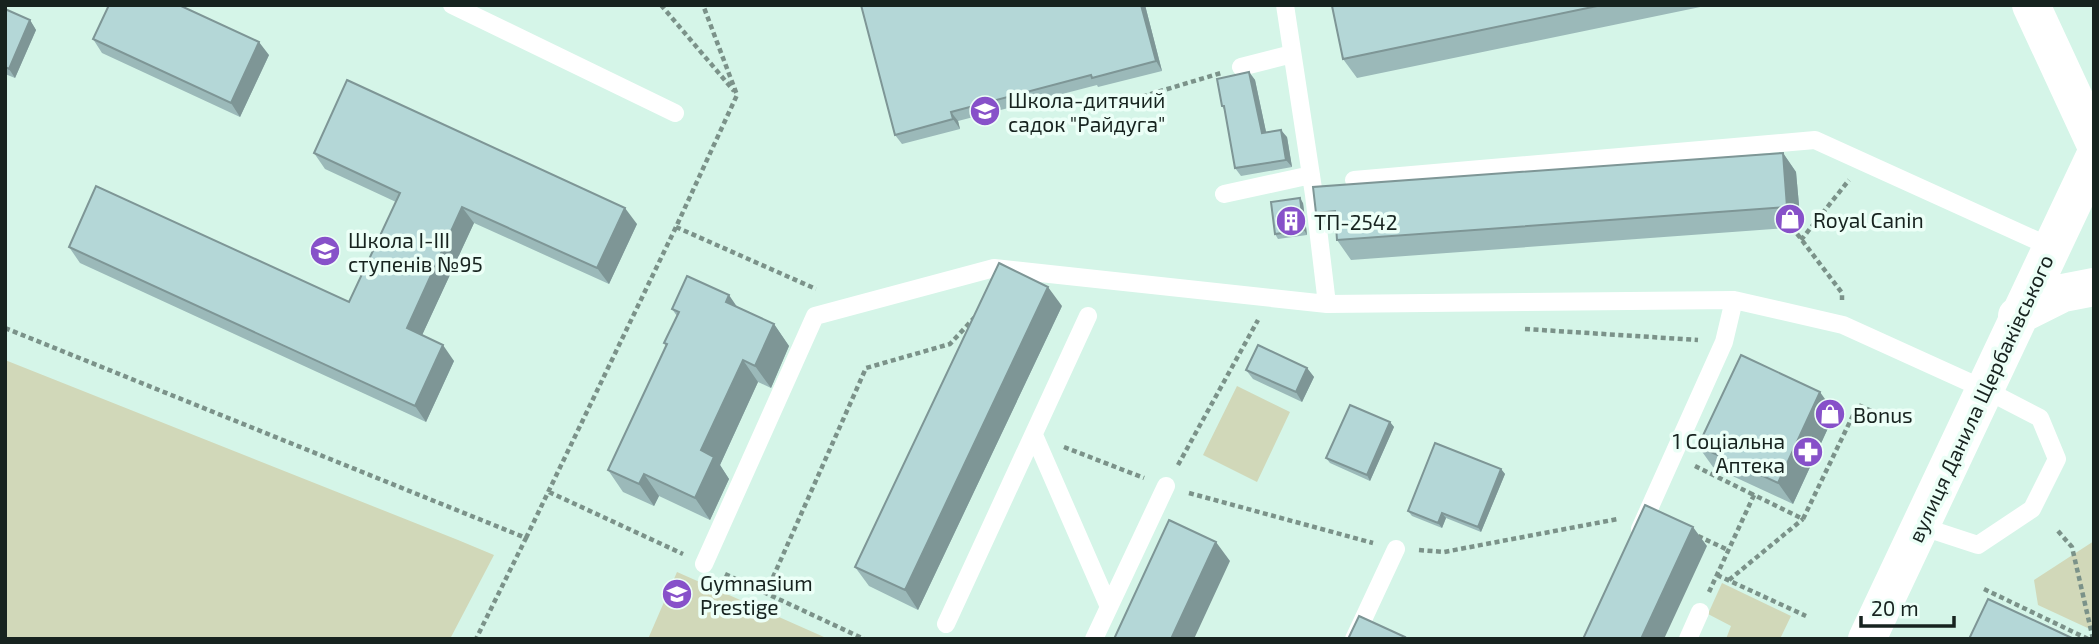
<svg xmlns="http://www.w3.org/2000/svg" width="2099" height="644" viewBox="0 0 2099 644" font-family="'Exo 2',sans-serif">
<style>
.green{fill:#d1d8b9}
.lines{fill:none;stroke-linecap:round;stroke-linejoin:round}
.path{stroke:#7b9289;stroke-width:4.5;stroke-dasharray:5 3.5;stroke-linecap:butt}
.service{stroke:#fff;stroke-width:18}
.secondary{stroke:#fff;stroke-width:38}
.wall{fill:#9bb9b9}
.shaded-wall{fill:#7e9696}
.building{fill:#b4d7d7;stroke:#7e9696;stroke-width:2}
.labels{text-anchor:middle;dominant-baseline:central;stroke-width:7;stroke-linejoin:round;paint-order:stroke}
.poi-label{font-size:21px;fill:#17231f;stroke:#ecfff7;text-anchor:start}
.street-label{font-size:21px;fill:#17231f;stroke:#ecfff7}
</style>
<rect width="100%" height="100%" fill="#d5f5e8"/>
<path class="green" d="M5,360L458,540L494,555L450,639H5Z
M1237,386L1290,412L1257,482L1203,455Z
M2094,541V631L2038,605L2034,580Z
M677,572L824,637L823,639H648Z
M1722,583L1791,616L1780,639H1726L1731,626L1708,614Z"/>
<g class="lines">
<path class="path" d="M661,5L734,91
M1134,99L1221,73
M676,227L816,289
M1792,227L1842,293V300
M1801,240L1849,180
M5,328L526,538L476,639
M1525,329L1698,340
M1064,447L1144,478
M1178,465L1258,320
M1695,466L1754,495
M549,492L683,554
M1189,493L1373,543
M2058,531L2072,547L2093,639
M1698,536L1728,550
M526,538L676,227L737,95L703,5
M1419,550L1444,552L1618,519
M725,574L864,639
M1717,575L1806,616
M1729,580L1803,519
M1984,589L2088,639
M1709,592L1754,495L1803,519L1858,405L1896,422
M766,593L866,368L950,344L975,317"/>
<path class="service" d="M452,5L675,113
M1285,5L1314,195L1327,304
M1241,67L1292,54
M1354,180L1815,140L2051,247
M1224,194L1311,175
M1034,435L1109,607
M1640,529L1724,342L1734,300
M704,564L815,316L994,268L1327,304L1734,300L1843,325L1984,389L2040,418L2057,459L2032,509L1978,545L1920,526
M946,624L1088,316
M1094,639L1166,486
M1354,639L1396,549
M1688,639L1700,612"/>
<path class="secondary" d="M2031,5L2094,141
M2017,316L2063,293L2094,287
M1867,639L2094,158"/>
</g>
<path class="wall" d="M861,5H1145L1162,71L1098,87L1097,85L958,121L960,129L902,144L895,135Z
M1338,5H1710L1357,78L1343,59Z
M5,9L30,20L36,30L15,78L5,74Z
M93,39L269,55L240,117L102,53Z
M1249,72L1255,80L1266,132L1287,137L1292,167L1241,176L1235,168L1225,111L1222,106Z
M314,153L637,224L609,284L474,223L422,335L454,361L426,422L80,263L69,247L349,302L396,202L325,169Z
M1783,153L1796,172L1801,227L1351,260L1337,240V232H1330L1316,213Z
M1303,203L1307,235L1278,239L1275,234Z
M1062,306L918,610L869,586L855,567Z
M738,307L774,324L789,346L771,388L758,382L720,465L729,479L710,520L659,496L654,506L623,492L608,470L666,346L664,343L677,316L672,309Z
M1307,368L1314,377L1302,402L1253,379L1246,370Z
M1835,413L1793,504L1713,467L1698,446Z
M1390,422L1394,427L1370,481L1330,463L1326,458Z
M1501,469L1505,474L1481,532L1446,518L1442,528L1412,516L1408,511Z"/>
<path class="shaded-wall" d="M1141,5H1145L1162,71L1156,61Z
M30,20L36,30L15,78L9,69Z
M259,42L269,55L240,117L231,103Z
M1249,72L1255,80L1268,141L1262,133Z
M951,112L958,121L960,129L953,119Z
M1281,130L1287,137L1292,167L1286,160Z
M1783,153L1796,172L1801,227L1787,207Z
M1300,198L1303,203L1307,235L1304,230Z
M462,207L474,223L418,344L407,328Z
M625,208L637,224L609,284L597,268Z
M1048,287L1062,306L918,610L905,590Z
M729,295L744,317L726,302Z
M774,324L789,346L771,388L755,366Z
M443,345L454,361L426,422L415,406Z
M743,360L758,382L720,465L729,479L710,520L695,498L701,450Z
M1307,368L1314,377L1302,402L1296,392Z
M1820,392L1835,413L1793,504L1778,483Z
M1390,422L1394,427L1370,481L1367,475Z
M1501,469L1505,474L1481,532L1478,527Z
M644,474L659,496L654,506L639,484Z
M1442,513L1446,518L1442,528L1438,523Z
M1693,527L1707,546L1664,639H1641Z
M1216,542L1230,561L1194,639H1171Z"/>
<path class="building" d="M109,5H179L259,42L231,103L93,39Z
M861,5H1141L1156,61L1092,78L1091,75L951,112L953,119L895,135Z
M1338,5H1602L1343,59L1332,6Z
M5,9L30,20L9,69L5,67Z
M1249,72L1262,133L1281,130L1286,160L1235,168L1224,106H1222L1217,79Z
M347,80L625,208L597,268L462,207L407,328L443,345L415,406L69,247L96,186L349,302L400,193L314,153Z
M1783,153L1787,207L1337,240L1335,211L1316,213L1313,187Z
M1300,198L1304,230L1275,234L1271,202Z
M999,263L1048,287L905,590L855,567Z
M687,276L729,295L726,302L774,324L755,366L743,360L701,450L714,457L695,498L644,474L639,484L608,470L667,344L664,343L679,312L672,309Z
M1258,345L1307,368L1296,392L1246,370Z
M1741,355L1820,392L1778,483L1698,446Z
M1350,405L1390,422L1367,475L1326,458Z
M1435,443L1501,469L1478,527L1442,513L1438,523L1408,511Z
M1645,505L1693,527L1641,639H1583Z
M1169,520L1216,542L1171,639H1114Z
M1988,599L2074,639H1969Z
M1359,616L1405,637L1404,639H1348Z"/>
<defs>
<g id="school-disc" transform="scale(1.575)"><circle r="9.5" fill="#8751c9" stroke="#ecfff7"/><path d="M0-5L7-2L0 1L-7-2ZM-4 1L0 2.5L4 1V4Q0 6-4 4Z" fill="#fff"/></g>
<g id="shop-disc" transform="scale(1.575)"><circle r="9.5" fill="#8751c9" stroke="#ecfff7"/><path d="M-5-2.5h2.3a2.7 3.5 0 0 1 5.4 0H5L5.5 6h-11ZM-1.5-2.5h3a1.5 2.3 0 0 0-3 0Z" fill="#fff"/></g>
<g id="building-disc" transform="scale(1.575)"><circle r="9.5" fill="#8751c9" stroke="#ecfff7"/><path d="M-4-6H4V6H1V3H-1V6H-4ZM-2.5-4.3h1.7v1.8h-1.7ZM.8-4.3h1.7v1.8H.8ZM-2.5-1h1.7V.8h-1.7ZM.8-1h1.7V.8H.8Z" fill="#fff"/></g>
<g id="pharmacy-disc" transform="scale(1.575)"><circle r="9.5" fill="#8751c9" stroke="#ecfff7"/><path d="M-2-6h4v4h4v4h-4v4h-4v-4h-4v-4h4Z" fill="#fff"/></g>
</defs>
<g fill-rule="evenodd">
<use href="#school-disc" x="985" y="111"/>
<use href="#shop-disc" x="1790" y="219"/>
<use href="#building-disc" x="1291" y="221"/>
<use href="#school-disc" x="325" y="251"/>
<use href="#shop-disc" x="1830" y="414"/>
<use href="#pharmacy-disc" x="1808" y="452"/>
<use href="#school-disc" x="677" y="594"/>
</g>
<g class="labels">
<g class="poi-label">
<text x="1008" y="99">Школа-дитячий<tspan x="1008" dy="24">садок "Райдуга"</tspan></text>
<text x="1813" y="219">Royal Canin</text>
<text x="1314" y="221">ТП-2542</text>
<text x="348" y="239">Школа І-ІІІ<tspan x="348" dy="24">ступенів №95</tspan></text>
<text x="1853" y="414">Bonus</text>
<text x="1785" y="440" text-anchor="end">1 Соціальна<tspan x="1785" dy="24">Аптека</tspan></text>
<text x="700" y="582">Gymnasium<tspan x="700" dy="24">Prestige</tspan></text>
</g>
<g class="street-label">
<text transform="translate(1980 398) rotate(-65)">вулиця Данила Щербаківського</text>
</g>
</g>
<rect width="2099" height="644" fill="none" stroke="#17231f" stroke-width="14"/>
<path d="M1861 616v10h93v-10" fill="none" stroke="#17231f" stroke-width="3.5"/>
<text x="1871" y="616" font-size="21" fill="#17231f" stroke="#ecfff7" stroke-width="5" paint-order="stroke">20 m</text>
</svg>
